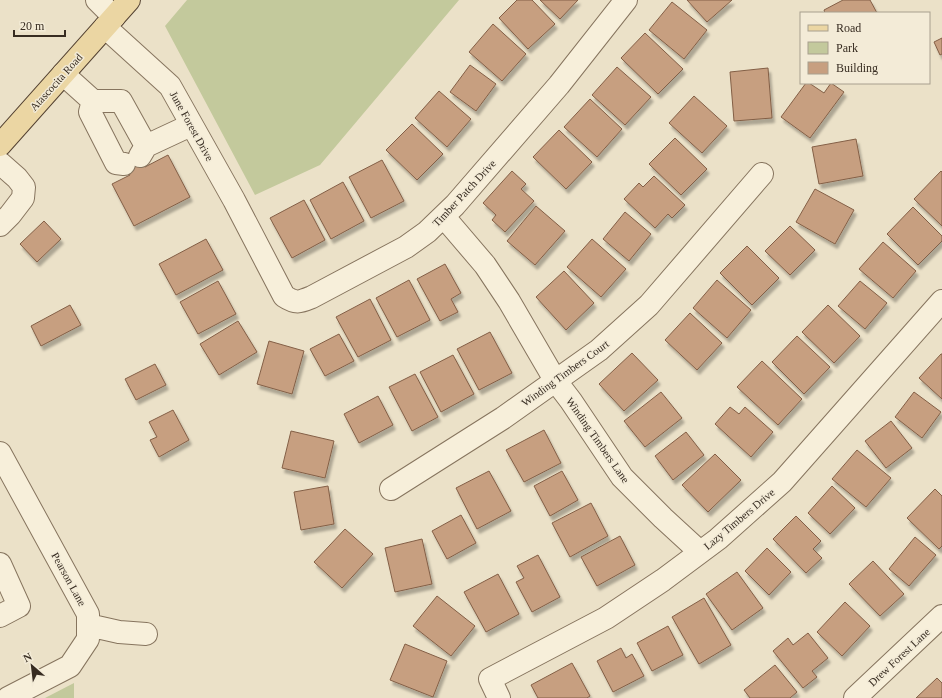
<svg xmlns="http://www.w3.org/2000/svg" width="942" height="698" viewBox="0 0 942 698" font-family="Georgia,serif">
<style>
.green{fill:#c3c99c}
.building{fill:#c79f80;stroke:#835f46;filter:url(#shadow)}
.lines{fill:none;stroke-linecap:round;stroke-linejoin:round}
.minor-casing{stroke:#86745e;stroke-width:24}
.major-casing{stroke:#544232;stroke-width:24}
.minor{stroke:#f7efda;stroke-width:22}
.major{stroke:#ebd6a3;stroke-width:22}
.labels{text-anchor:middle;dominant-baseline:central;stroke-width:3;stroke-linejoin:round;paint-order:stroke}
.street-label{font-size:11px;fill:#372c21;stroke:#f3ebd7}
</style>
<defs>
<filter id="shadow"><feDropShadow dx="2.5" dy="4.5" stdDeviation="1" flood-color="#0004"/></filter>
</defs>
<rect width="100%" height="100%" fill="#ebe1c8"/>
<path class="green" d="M187,0H459L320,165L255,195L165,26Z
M74,683V698H45Z"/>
<path class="building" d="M517,0H532L555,24L528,49L499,18Z
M540,0H578L560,19Z
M687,0H732L707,22Z
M843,0H870L877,13H825L824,10Z
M672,2L707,30L684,59L649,30Z
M493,24L526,54L502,81L469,52Z
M645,33L683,69L658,94L621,58Z
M942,38V54L940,55L934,42Z
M470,65L496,84L476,111L450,92Z
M617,67L651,97L625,125L592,95Z
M768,68L772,118L734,121L730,72Z
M806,83H809L824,93L831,83L844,92L810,138L781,117Z
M439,91L471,119L447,147L415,118Z
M694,96L727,126L702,153L669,123Z
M590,99L622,129L597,157L564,127Z
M412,124L443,154L417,180L386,150Z
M559,130L592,162L566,189L533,157Z
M675,138L707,169L681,195L649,164Z
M856,139L863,176L819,184L812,147Z
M138,153L145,167L168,155L190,197L134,226L112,184L130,175L122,161Z
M382,160L404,201L371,218L349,177Z
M512,171L526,184L521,189L534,201L505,232L492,220L496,215L483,203Z
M941,171L942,172V226L914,199Z
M654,176L685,205L672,218L668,214L655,228L624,199L639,183L643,187Z
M343,182L364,221L331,239L310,200Z
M815,189L854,210L835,244L796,222Z
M304,200L325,240L292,258L270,218Z
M536,206L565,231L535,265L507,241Z
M913,207L942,236V241L918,265L887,234Z
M625,212L651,234L629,261L603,239Z
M44,221L61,239L37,262L20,244Z
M790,226L815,250L790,275L765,251Z
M206,239L223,270L176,295L159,264Z
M592,239L626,269L601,297L567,267Z
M883,242L916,271L893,298L859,269Z
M747,246L779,278L752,305L720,273Z
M445,264L461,293L451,299L458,312L440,321L417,279Z
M564,271L594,303L566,330L536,297Z
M409,280L430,320L397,337L376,298Z
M717,280L751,310L727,338L693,308Z
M218,281L236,314L198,334L180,302Z
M860,281L887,303L865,329L838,306Z
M370,299L391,340L358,357L336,317Z
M70,305L81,325L41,346L31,326Z
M828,305L860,336L834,363L802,332Z
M690,313L722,343L697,370L665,340Z
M238,321L257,352L219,375L200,344Z
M490,332L512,373L479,390L457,349Z
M339,334L354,361L325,376L310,349Z
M797,336L830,367L804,394L772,362Z
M269,341L304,351L292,394L257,384Z
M632,353L658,380L624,411L599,384Z
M941,354H942V399L919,378Z
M453,355L474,394L441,412L420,372Z
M762,361L802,399L778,425L737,387Z
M155,364L166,385L136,400L125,379Z
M415,374L438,417L412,431L389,387Z
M661,392L682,418L645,447L624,421Z
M914,392L941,412L922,438L895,417Z
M378,396L393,425L359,443L344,414Z
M730,407L739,414L745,407L773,432L751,457L715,424Z
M173,410L189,440L159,457L150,440L157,437L149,422Z
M891,421L912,448L886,468L865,441Z
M544,430L561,463L524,482L506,450Z
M291,431L334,441L325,478L282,468Z
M686,432L704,455L673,480L655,456Z
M857,450L891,478L866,507L832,479Z
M715,454L741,480L708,512L682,485Z
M489,471L511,511L477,529L456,488Z
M562,471L578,500L550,516L534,486Z
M328,486L334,524L301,530L294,492Z
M832,486L855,508L830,534L808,513Z
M935,489L942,496V546L939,549L907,518Z
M591,503L608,536L570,557L552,523Z
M461,515L476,543L447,559L432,531Z
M796,516L821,541L813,549L822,558L806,573L773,539Z
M345,529L373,554L342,588L314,562Z
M620,536L635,565L597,586L581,557Z
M915,537L936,555L909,586L889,569Z
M422,539L432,584L395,592L385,548Z
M767,548L791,572L769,595L745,571Z
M538,555L560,597L532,612L516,582L524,578L517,566Z
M873,561L904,594L880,616L849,584Z
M737,572L763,608L732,630L706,594Z
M498,574L519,614L486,632L464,592Z
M437,596L475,626L451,656L413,626Z
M704,598L731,645L699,664L672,617Z
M845,602L870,626L842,656L817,632Z
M668,626L683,655L652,671L637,643Z
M808,633L828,658L812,671L817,677L803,688L773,651L788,638L793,645Z
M405,644L447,661L433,697L390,680Z
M621,648L626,658L632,654L644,676L613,692L597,661Z
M572,663L590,696L587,698H538L531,685Z
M775,665L797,692L790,698H750L744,690Z
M937,678L942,683V698H916Z"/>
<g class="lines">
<g class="minor-casing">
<path id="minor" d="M97,0L114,17
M105,27L170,86L234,200L284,296C296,304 300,302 312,297L406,247L427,232L455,205L559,85L626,0
M63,74L93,101L90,112L116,163L124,164
M93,101H121L146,146L140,156
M146,146L191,125
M0,163L17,178L24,187L23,198L10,215L0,225
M444,217L485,265L509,301L555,380L571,401L622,477L663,518L700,552
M0,453L88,614V639L70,666L8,698
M391,489L503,418L599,350L649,305L762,174
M0,564L19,606L0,616
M88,625L119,632L146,634
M499,698L490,679L606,618L663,580L718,539L782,482L942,301
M855,698L942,616"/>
</g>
<g class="major-casing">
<path id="major" d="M0,145L129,0"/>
</g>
<use href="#minor" class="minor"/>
<use href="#major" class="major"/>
</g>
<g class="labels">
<g class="street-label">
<text transform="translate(56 82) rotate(-48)">Atascocita Road</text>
<text transform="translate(192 126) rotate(61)">June Forest Drive</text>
<text transform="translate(464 193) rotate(-47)">Timber Patch Drive</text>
<text transform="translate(565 373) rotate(-36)">Winding Timbers Court</text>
<text transform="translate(598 440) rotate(55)">Winding Timbers Lane</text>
<text transform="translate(739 519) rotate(-40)">Lazy Timbers Drive</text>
<text transform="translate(69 579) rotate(61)">Pearson Lane</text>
<text transform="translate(899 657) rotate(-43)">Drew Forest Lane</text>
</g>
</g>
<rect x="800" y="12" width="130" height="72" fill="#f3ebd7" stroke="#a89f8e"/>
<rect x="808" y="25" width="20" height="6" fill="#ebd6a3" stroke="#a89f8e"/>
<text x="836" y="32" font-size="12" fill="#372c21">Road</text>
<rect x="808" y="42" width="20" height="12" fill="#c3c99c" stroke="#a89f8e"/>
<text x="836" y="52" font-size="12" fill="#372c21">Park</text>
<rect x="808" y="62" width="20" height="12" fill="#c79f80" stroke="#a89f8e"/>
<text x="836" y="72" font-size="12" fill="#372c21">Building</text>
<g transform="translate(32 666) rotate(332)" stroke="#f3ebd7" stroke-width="3" paint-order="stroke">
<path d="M0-3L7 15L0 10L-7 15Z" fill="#372c21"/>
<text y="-6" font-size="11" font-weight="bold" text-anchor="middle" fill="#372c21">N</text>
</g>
<path d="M14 30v6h51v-6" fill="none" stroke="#372c21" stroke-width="2"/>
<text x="20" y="30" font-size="12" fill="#372c21" stroke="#f3ebd7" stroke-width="3" paint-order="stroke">20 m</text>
</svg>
